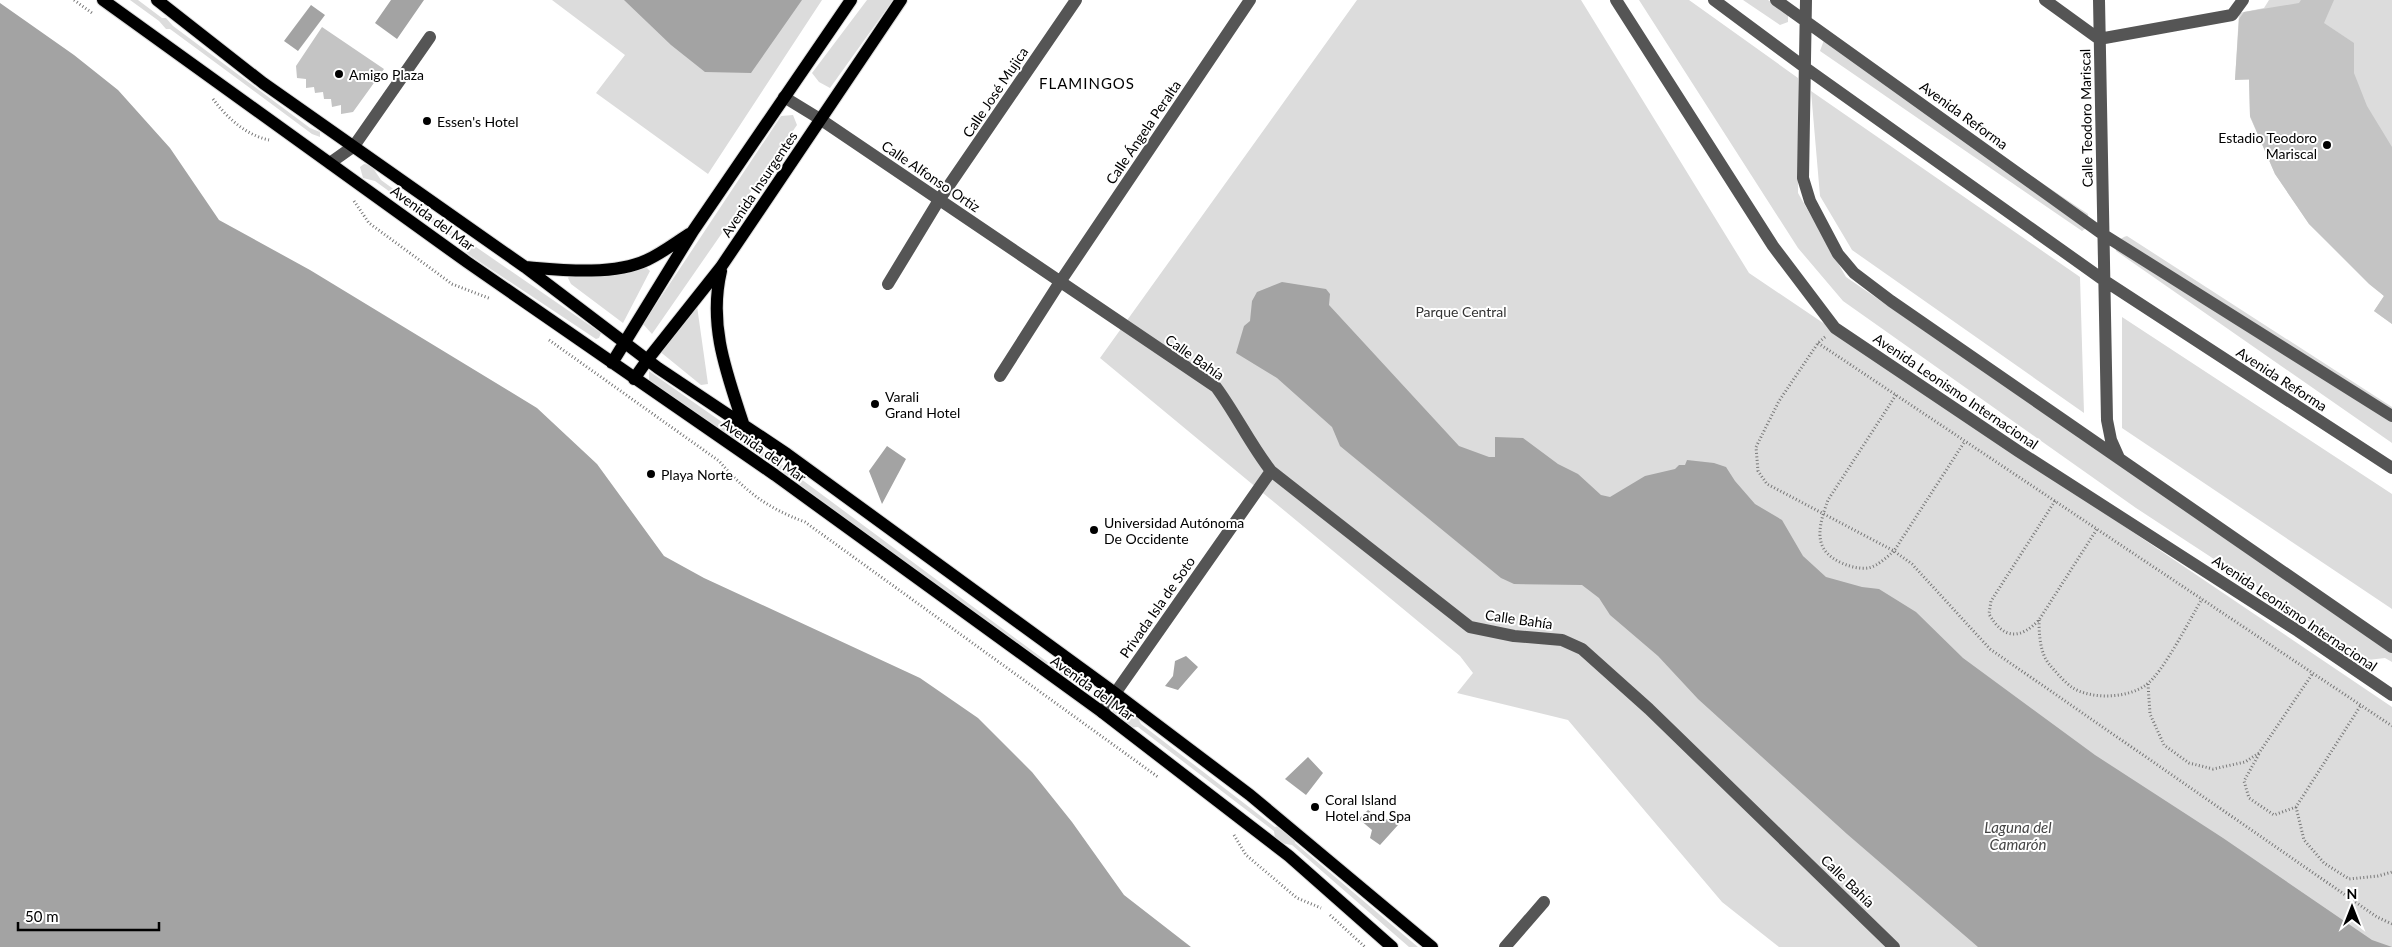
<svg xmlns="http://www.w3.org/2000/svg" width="2392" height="947" viewBox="0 0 2392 947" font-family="Lato,sans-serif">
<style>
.green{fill:#dcdcdc}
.water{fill:#a3a3a3}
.building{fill:#c4c4c4}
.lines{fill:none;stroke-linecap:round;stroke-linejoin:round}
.major-casing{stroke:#dbdbdb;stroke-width:14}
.path{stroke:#777;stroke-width:3;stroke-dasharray:1 2.5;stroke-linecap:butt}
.minor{stroke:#555;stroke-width:12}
.major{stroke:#000;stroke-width:12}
.poi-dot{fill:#000;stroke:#fff;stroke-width:2}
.labels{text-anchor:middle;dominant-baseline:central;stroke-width:4;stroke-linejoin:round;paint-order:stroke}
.poi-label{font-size:14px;fill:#000;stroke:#fff;text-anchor:start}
.street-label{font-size:14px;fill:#000;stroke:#fff}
.park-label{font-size:14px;fill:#333;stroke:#fff}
.neighbourhood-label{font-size:15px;letter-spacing:1px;fill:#000;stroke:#fff}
.water-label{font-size:15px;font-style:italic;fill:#444;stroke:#fff}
</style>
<rect width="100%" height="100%" fill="#fff"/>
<path class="green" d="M130,0H138L162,18H166L173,26L310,128L320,132V137L312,134L170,29H166L159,21Z
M552,0H822L708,174L596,93L625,55Z
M867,0H893L830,88L819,82L812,73Z
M1357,0H1581L1749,273L2392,707V947H1779L1722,902L1568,720L1457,693L1473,673L1460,656L1100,358Z
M1639,0H1689L1798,78V193L1846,277L2392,652V662L2385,658L2368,660L2136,508L1843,301L1798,248Z
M1743,0H1768L1788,13V22L1780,25Z
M2269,0H2392V324L2374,311L2384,296L2309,224L2275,174L2250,117L2249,80H2235L2239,13L2264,8Z
M1824,40L1839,46L2088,214L2089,226L2082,231L1820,51Z
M1811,91L2080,277L2084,413L1852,250L1820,196Z
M793,115L797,125L652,334L643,324L781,116Z
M364,164L371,165L381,180L472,246L476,247L601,333L599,338L596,339L468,254L456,240L375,181L363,178L360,167Z
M2127,236L2392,407V443L2116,251C2115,244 2119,238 2127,236Z
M644,265L650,271L623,323L571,284L568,278L572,273Z
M697,306L708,384L701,385L658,350Z
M2122,317L2392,494V609L2122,428Z
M649,371L766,453L1073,681L1077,686L1076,690L763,457L754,454L649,380Z
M1122,705L1135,712L1141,724L1275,827L1279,826L1294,836L1295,843L1418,947H1409L1292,845L1280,843L1275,839L1274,831L1138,727L1128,728L1112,714L1114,707Z"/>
<path class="water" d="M391,0H424L397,39L375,23Z
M624,0H802L751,73L705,72L671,45Z
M0,3L74,55L118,90L170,148L219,220L310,270L537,408L597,464L664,556L704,578L920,678L978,718L1032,772L1072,822L1124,895L1191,947H0Z
M311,5L325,15L298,51L284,41Z
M1282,282L1326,289L1330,294L1329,305L1459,446L1489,457H1495V437L1523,438L1558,464L1578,474L1601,495L1610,497L1645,476L1675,469L1679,465H1685L1687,460L1714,463L1726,467L1735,481L1755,504L1782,520L1803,556L1826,577L1862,587L1879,589L1916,612L1963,658L2095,755L2223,838L2372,940L2392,947H1978L1847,834L1698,699L1658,656L1610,615L1599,598L1582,585L1514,584L1501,578L1340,446L1332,427L1277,378L1236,353L1244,326L1250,321L1252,301L1257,292Z
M887,446L906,459L882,504L869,471Z
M1186,656L1198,667L1178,690L1165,686L1173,676L1175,661Z
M1308,757L1323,773L1306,795L1285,779Z
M1368,810L1381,819L1393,820L1398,825L1380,845L1370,838L1372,830L1359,819Z"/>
<path class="building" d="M2301,0H2334L2324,23L2354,43V73L2367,106L2392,147V324L2374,311L2384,296L2369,284L2309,224L2275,174L2250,116L2249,79L2235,80L2239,19L2244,12L2299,3Z
M322,27L384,69L353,112L341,114V105L332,107L331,99H324L323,92L315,93L314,87L306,88V79L297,78L296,66Z"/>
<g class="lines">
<g class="major-casing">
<path id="major" d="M103,0L467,262L775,475L1102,712L1289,856L1392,947
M157,0L263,83L525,267L658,368L787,454L1115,693L1250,795L1432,947
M525,267C561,270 613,276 647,260C662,253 675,243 689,234
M721,271C708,326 727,374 744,426
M612,363L693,231L851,0
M634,379L648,359L721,267L901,0"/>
</g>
<path class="path" d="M74,0L92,13
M213,99C227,118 246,135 269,140
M354,201L369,223L452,284L491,299
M1825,337L1818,343L1779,401L1756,447L1758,471L1767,484L1894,551L1912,564L1990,649L2377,917L2392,924
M549,340L719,461C745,491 767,508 805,522L1158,777
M1818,343L2392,726
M1896,395L1828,500C1823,514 1815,535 1824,549C1831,561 1854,570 1868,568C1878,566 1887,557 1894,551L1965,441
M2055,501L1991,601L1989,614C2003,639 2020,640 2039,620L2097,529
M2039,620C2039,634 2040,653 2049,664C2055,671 2065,683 2073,688C2093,700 2128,698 2146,685C2163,673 2190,619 2202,599
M2148,684L2150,714L2164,745L2189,763L2213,769L2245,762L2259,753L2313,673
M2259,754L2244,781L2249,798L2274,815L2296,807L2361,705
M2296,807L2304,840L2324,863L2349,879L2378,876L2392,872
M1234,835L1246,855L1297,898L1321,908
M1330,915L1365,947"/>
<path class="minor" d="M1616,0L1773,246L1835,328L2018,451L2298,631L2392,695
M1714,0L1807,69L2105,281L2392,468
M1776,0L2104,235L2392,416
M1806,0L1803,178L1810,201L1838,254L1854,273L1891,301L2392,647
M2045,0L2099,39L2232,15L2243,0
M2099,0L2107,420L2111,440L2119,458
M784,97L820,119L1216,387C1236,414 1250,444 1271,471L1470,627L1514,636L1562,640L1582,649L1649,709L1894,947
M330,163L354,146L430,37
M888,284L939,200L1076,0
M1000,376L1060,282L1250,0
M1102,712L1271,471
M1505,947L1544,902"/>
<use href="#major" class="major"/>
</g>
<g class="poi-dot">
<circle cx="339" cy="74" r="5"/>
<circle cx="427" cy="121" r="5"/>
<circle cx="2327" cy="145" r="5"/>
<circle cx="875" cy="404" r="5"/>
<circle cx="651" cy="474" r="5"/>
<circle cx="1094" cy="530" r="5"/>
<circle cx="1315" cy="807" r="5"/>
</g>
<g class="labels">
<g class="poi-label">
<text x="349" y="74">Amigo Plaza</text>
<text x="437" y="121">Essen's Hotel</text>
<text x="2317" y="137" text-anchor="end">Estadio Teodoro<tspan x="2317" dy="16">Mariscal</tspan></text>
<text x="885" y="396">Varali<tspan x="885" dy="16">Grand Hotel</tspan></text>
<text x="661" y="474">Playa Norte</text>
<text x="1104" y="522">Universidad Autónoma<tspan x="1104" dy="16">De Occidente</tspan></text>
<text x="1325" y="799">Coral Island<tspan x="1325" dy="16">Hotel and Spa</tspan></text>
</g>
<g class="street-label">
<text transform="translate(995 92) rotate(-56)">Calle José Mujica</text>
<text transform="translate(1964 115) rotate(36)">Avenida Reforma</text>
<text transform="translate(2086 118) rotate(-91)">Calle Teodoro Mariscal</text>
<text transform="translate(1143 132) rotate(-56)">Calle Ángela Peralta</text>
<text transform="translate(931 176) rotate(34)">Calle Alfonso Ortiz</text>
<text transform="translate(759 184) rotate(-56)">Avenida Insurgentes</text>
<text transform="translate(433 218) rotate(36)">Avenida del Mar</text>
<text transform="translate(1195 357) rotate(35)">Calle Bahía</text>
<text transform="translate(2282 379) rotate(33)">Avenida Reforma</text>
<text transform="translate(1956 391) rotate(34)">Avenida Leonismo Internacional</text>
<text transform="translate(764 450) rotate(35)">Avenida del Mar</text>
<text transform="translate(1157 607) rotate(-55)">Privada Isla de Soto</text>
<text transform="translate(2295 613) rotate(34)">Avenida Leonismo Internacional</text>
<text transform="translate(1519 619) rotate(8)">Calle Bahía</text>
<text transform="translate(1093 688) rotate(36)">Avenida del Mar</text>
<text transform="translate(1848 881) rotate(44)">Calle Bahía</text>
</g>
<g class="park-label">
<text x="1461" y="311">Parque Central</text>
</g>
<g class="neighbourhood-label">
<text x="1087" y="83">FLAMINGOS</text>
</g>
<g class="water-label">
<text x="2018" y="827">Laguna del<tspan x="2018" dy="17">Camarón</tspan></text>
</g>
</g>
<g transform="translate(2352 907)" stroke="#ffffff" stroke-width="4" paint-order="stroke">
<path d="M0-4L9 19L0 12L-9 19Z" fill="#000000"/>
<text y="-8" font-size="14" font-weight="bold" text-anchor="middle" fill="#000000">N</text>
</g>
<path d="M18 922v8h141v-8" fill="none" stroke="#000000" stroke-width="2.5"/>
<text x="25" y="922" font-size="15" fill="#000000" stroke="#ffffff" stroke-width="4" paint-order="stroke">50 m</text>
</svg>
